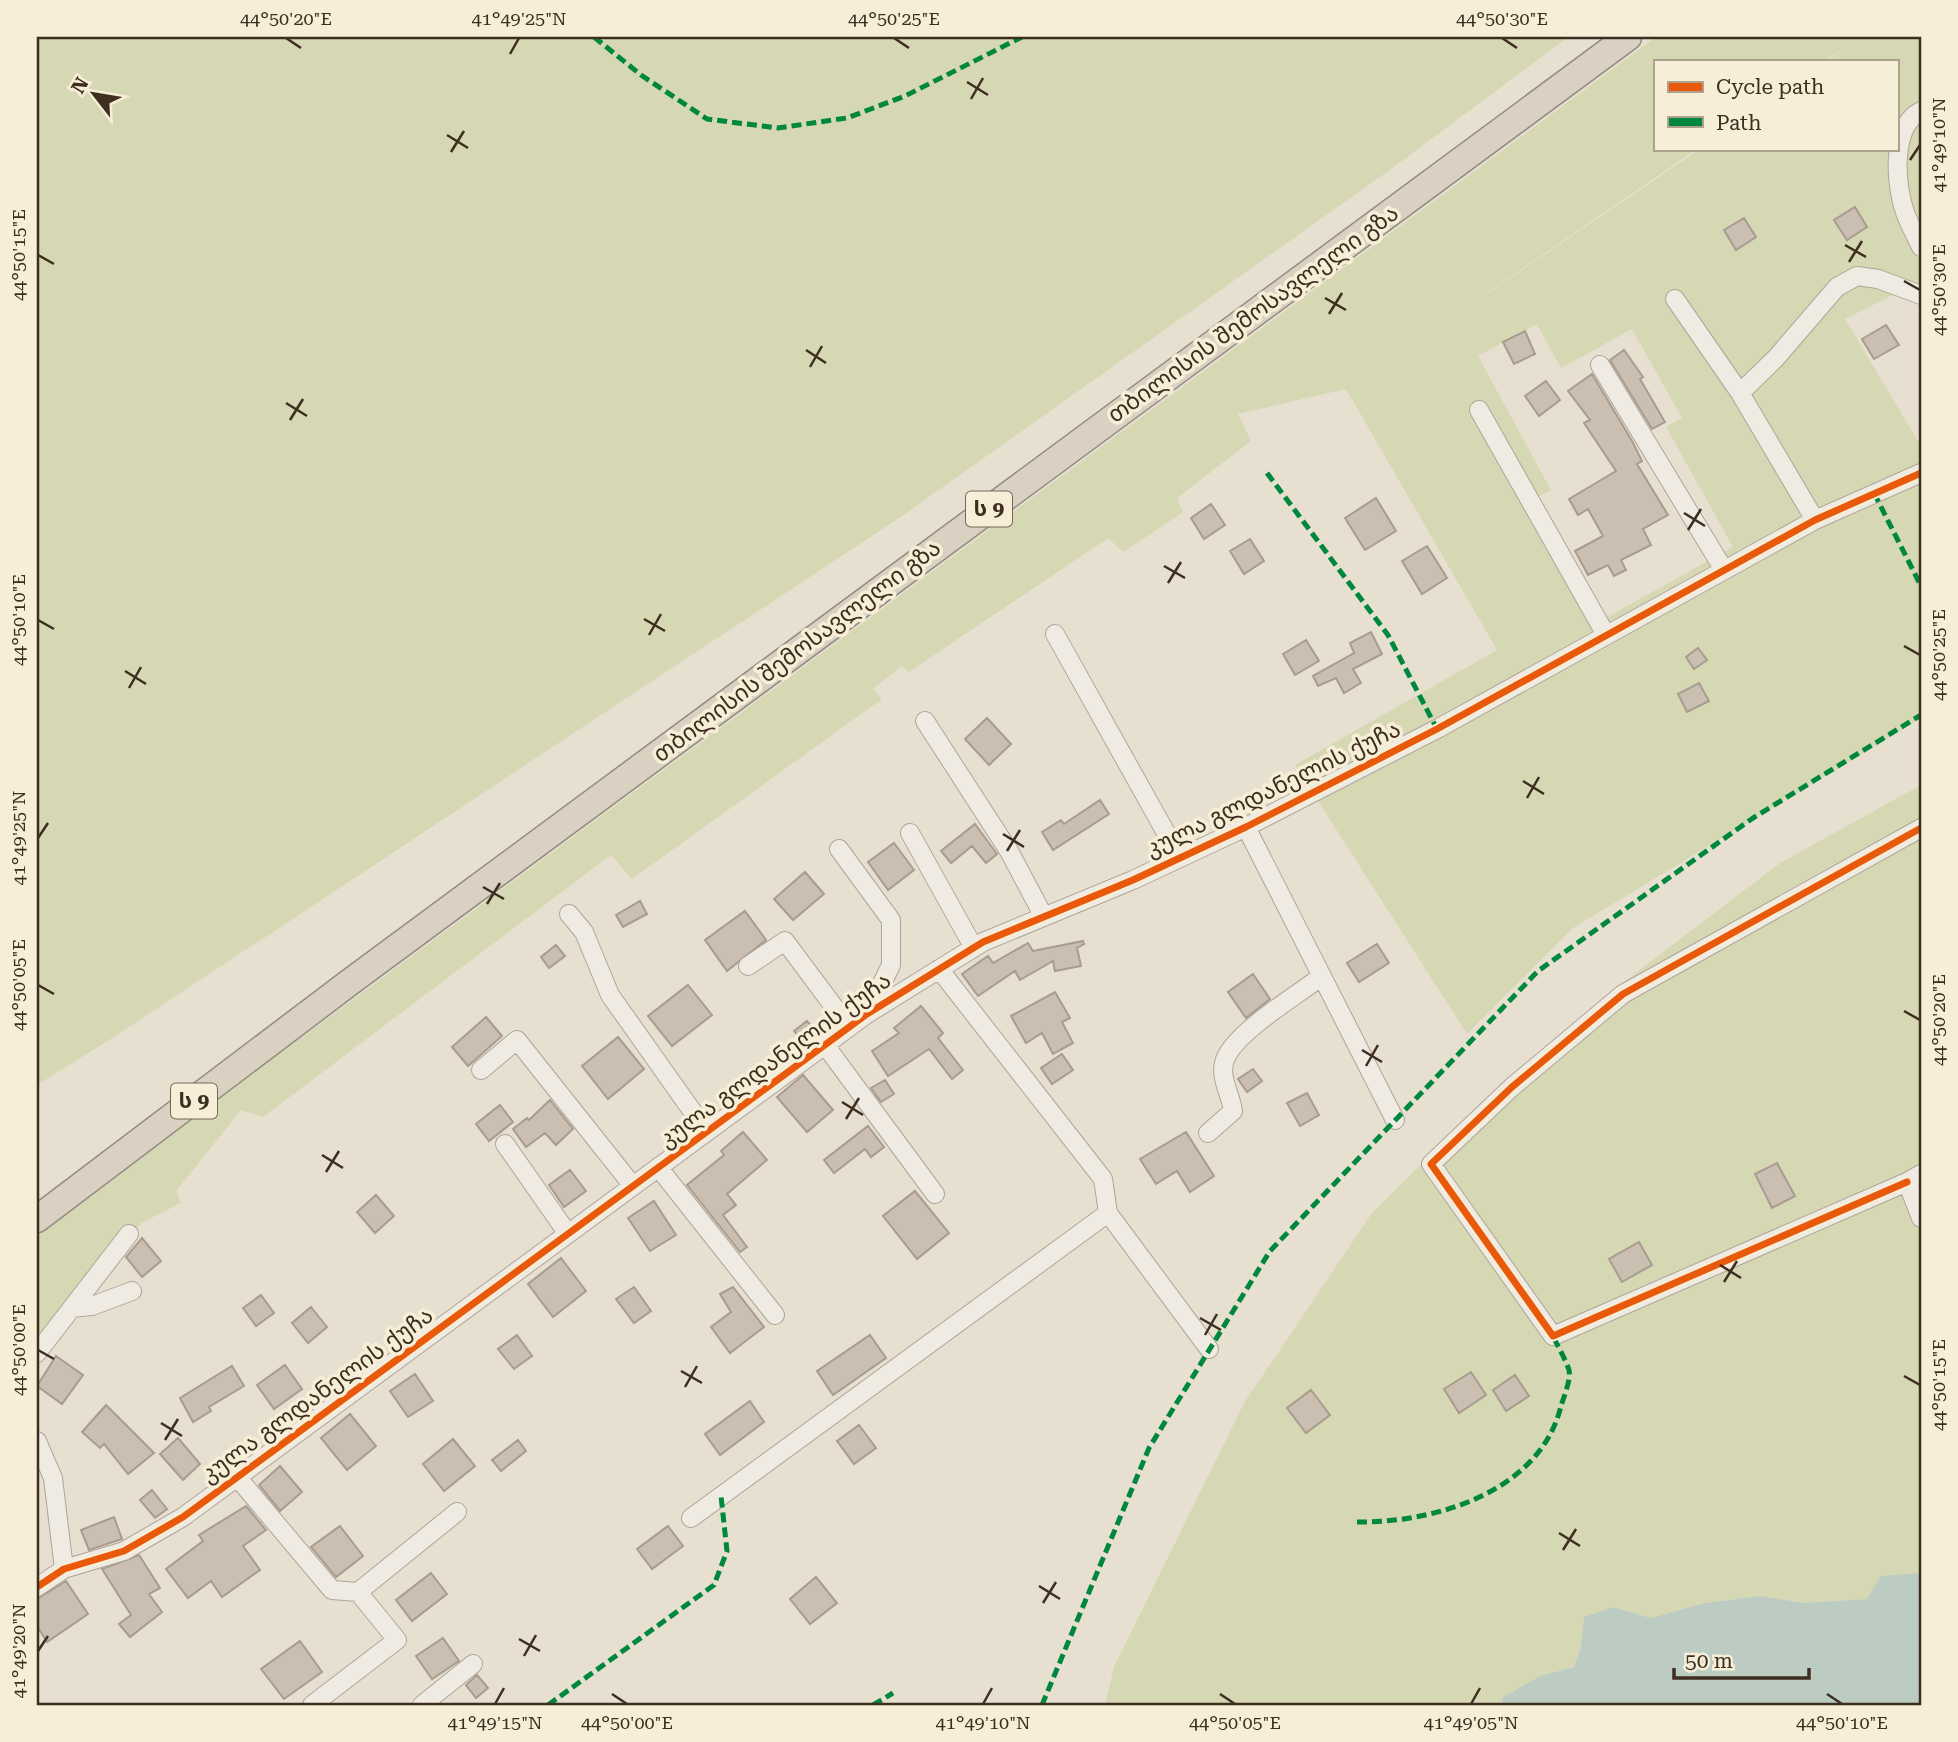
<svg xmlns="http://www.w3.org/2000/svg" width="1958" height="1742" viewBox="0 0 1958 1742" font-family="'Roboto Serif','Noto Sans Georgian',serif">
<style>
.green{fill:#d6d7b3;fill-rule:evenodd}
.water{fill:#bcccc2}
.building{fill:#cbbfb2;stroke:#a89c90;stroke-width:2}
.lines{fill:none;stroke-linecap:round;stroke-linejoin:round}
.minor-casing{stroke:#ada599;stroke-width:20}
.highway-casing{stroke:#928b80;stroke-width:29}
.minor{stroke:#efebe3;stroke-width:18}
.highway{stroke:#dad1c2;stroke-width:26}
.quiet{stroke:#00873e;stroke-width:5;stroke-dasharray:10 5;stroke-linecap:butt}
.cycleway-casing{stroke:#f7eed8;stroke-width:11}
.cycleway{stroke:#e8590c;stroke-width:7}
.ticks{fill:none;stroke:#3d2e20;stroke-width:2.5}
.labels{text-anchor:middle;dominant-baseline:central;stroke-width:7;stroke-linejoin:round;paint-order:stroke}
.shield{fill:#f7eed8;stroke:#756857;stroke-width:2}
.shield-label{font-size:21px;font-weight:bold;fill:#3d2e20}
.street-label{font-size:23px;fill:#3d2e20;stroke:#f7eed8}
.neatline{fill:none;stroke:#3d2e20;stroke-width:2.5}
.ticks-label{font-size:18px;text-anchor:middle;fill:#3d2e20}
</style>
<rect width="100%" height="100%" fill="#e7e0d1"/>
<path class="green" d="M37,37H1568L1387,172L902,516L114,1037L37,1085Z
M1656,37H1921V95L1919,97L1921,103V281L1845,319L1921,446V718L1573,928L1467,1034L1295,765L1497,650L1346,389L1238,414L1251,441L1177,498L1183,512L1123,552L1108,538L909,672L902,666L873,689L882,699L632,879L611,855L263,1117L241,1110L176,1191L181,1203L141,1223L91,1299L75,1292L37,1338V1233ZM1852,43L1827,61H1897V149H1700L1376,369L1697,149H1655V61H1825ZM1537,324L1561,368L1632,329L1682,418L1666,427L1733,547L1604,619L1537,497L1551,490L1478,356Z
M1921,785V1573L1908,1575L1868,1599L1804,1603L1760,1596L1705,1603L1651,1618L1613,1607L1584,1618L1581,1646L1574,1667L1540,1676L1502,1698L1503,1705H1105L1114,1667L1244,1403L1372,1213L1502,1084L1620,985L1780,863Z"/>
<path class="water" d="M1921,1573V1705H1503L1502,1698L1540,1676L1574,1667L1581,1646L1584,1617L1613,1607L1651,1618L1705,1603L1760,1596L1804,1603L1867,1599L1881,1576Z"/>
<path class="building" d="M1855,207L1867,227L1847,240L1834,220Z
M1744,218L1756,237L1736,250L1724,230Z
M1886,325L1899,345L1874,359L1862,339Z
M1525,331L1535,354L1514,364L1503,342Z
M1624,350L1643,377L1640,379L1665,422L1652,429L1610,360Z
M1592,374L1632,441L1642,461L1637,464L1668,515L1643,529L1651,545L1621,560L1626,570L1614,576L1608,565L1588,575L1575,551L1603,536L1588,509L1578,515L1569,499L1616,471L1584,423L1590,420L1568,391Z
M1546,381L1560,400L1539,416L1525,396Z
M1376,498L1396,531L1365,550L1345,518Z
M1211,504L1225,525L1204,539L1191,518Z
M1250,539L1264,561L1244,574L1230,551Z
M1427,546L1447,578L1422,594L1402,561Z
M1371,632L1382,654L1353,669L1361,683L1344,693L1336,678L1318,686L1313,676L1354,653L1350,643Z
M1306,640L1319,661L1295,675L1283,654Z
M1698,648L1707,660L1694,669L1686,657Z
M1699,683L1709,701L1687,712L1678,694Z
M987,718L1011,744L989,765L965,739Z
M1100,800L1109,814L1053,850L1042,832L1061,820L1064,824Z
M975,824L997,854L986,863L972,846L951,863L941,851Z
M894,843L914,870L888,890L868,862Z
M805,872L824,894L793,920L774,899Z
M640,901L647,914L623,927L616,915Z
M745,911L766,940L727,971L705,940Z
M1083,941L1084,944L1077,948L1081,966L1055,971L1053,961L1020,980L1015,971L978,996L962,974L988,956L993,963L1028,943L1033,951Z
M1377,944L1389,963L1359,982L1347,963Z
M556,945L565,956L549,968L541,957Z
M1253,974L1270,999L1246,1018L1228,992Z
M688,985L712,1015L672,1046L648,1016Z
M1055,992L1070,1018L1062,1022L1073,1043L1053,1054L1042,1033L1026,1043L1011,1016Z
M921,1006L943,1033L938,1038L963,1070L952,1079L929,1049L888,1076L872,1051L899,1033L894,1028Z
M486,1017L502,1036L468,1066L452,1047Z
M807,1021L817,1033L804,1043L794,1031Z
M618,1037L644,1069L608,1099L582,1066Z
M1062,1054L1073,1070L1052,1084L1041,1068Z
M1253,1069L1262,1081L1247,1092L1238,1079Z
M803,1075L833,1110L807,1132L777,1097Z
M885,1080L894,1094L881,1102L871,1088Z
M1307,1093L1319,1115L1300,1126L1287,1103Z
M550,1100L573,1129L556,1145L545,1133L526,1147L513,1129L527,1118L529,1120Z
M500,1105L513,1122L489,1141L476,1124Z
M868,1126L884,1147L871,1157L865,1149L834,1173L824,1160Z
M743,1132L767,1160L727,1194L736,1205L723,1215L747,1247L740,1252L687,1185L724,1155L721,1151Z
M1186,1132L1214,1176L1190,1192L1177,1171L1156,1184L1140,1159Z
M1777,1163L1795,1196L1772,1208L1755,1174Z
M570,1170L586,1191L564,1207L549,1185Z
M915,1191L949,1233L917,1259L883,1216Z
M376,1195L394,1216L375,1233L357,1212Z
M654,1201L676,1235L650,1251L628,1218Z
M142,1238L161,1261L142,1277L126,1257Z
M1639,1242L1652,1265L1622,1282L1609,1259Z
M561,1258L586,1291L553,1317L528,1284Z
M634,1287L651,1311L634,1323L616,1299Z
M733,1287L764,1327L730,1353L711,1327L731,1312L720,1294Z
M261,1295L274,1313L256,1326L243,1308Z
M311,1307L327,1327L308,1343L292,1323Z
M517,1335L532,1356L514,1369L498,1349Z
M870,1335L886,1358L833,1395L817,1371Z
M56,1356L83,1375L62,1404L37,1386Z
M285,1365L302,1389L274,1409L257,1385Z
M232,1366L244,1386L209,1407L211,1411L193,1422L180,1398Z
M1471,1372L1486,1395L1459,1413L1444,1389Z
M415,1374L433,1401L408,1417L390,1391Z
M1515,1375L1529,1396L1506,1411L1493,1390Z
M1311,1390L1330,1415L1306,1433L1287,1408Z
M750,1401L764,1422L720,1455L705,1434Z
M106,1405L154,1453L128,1474L104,1444L100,1448L82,1432Z
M350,1414L376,1446L347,1470L321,1438Z
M859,1425L876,1448L854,1464L837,1441Z
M178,1438L200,1464L183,1480L160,1454Z
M453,1439L475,1466L444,1491L423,1464Z
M518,1440L526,1451L501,1471L492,1460Z
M280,1466L302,1492L280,1511L259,1485Z
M152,1490L167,1509L155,1518L140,1500Z
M246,1506L266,1530L243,1546L260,1570L222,1597L211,1581L188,1598L166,1569L203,1541L199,1535Z
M114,1517L122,1539L89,1550L81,1530Z
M340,1526L363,1556L336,1577L311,1547Z
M668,1526L683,1546L652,1569L637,1549Z
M139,1555L160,1588L149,1594L162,1612L130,1637L119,1624L131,1615L102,1569Z
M431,1573L447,1594L412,1621L396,1600Z
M816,1577L837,1603L810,1624L790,1599Z
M66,1581L88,1614L47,1642L37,1626V1599Z
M443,1638L459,1661L432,1679L416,1656Z
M300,1641L322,1672L284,1699L261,1669Z
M477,1675L488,1688L476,1698L466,1685Z"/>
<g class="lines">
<g class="minor-casing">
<path id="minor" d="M1921,111C1891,126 1895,184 1905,212C1909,224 1916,236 1921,247
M1675,299L1740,393L1815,520
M1600,365L1724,570
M1740,393L1776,358L1837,287L1857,276L1878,279L1921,295
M1479,410L1606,635
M1055,634L1180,858
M925,721L1009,851L1044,917
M1246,827L1395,1120
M910,833L974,948
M839,849L891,920V965L867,1014
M569,914L584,932L610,995L707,1132
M748,966L785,941L849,1027
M939,969L1103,1179L1108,1213L1209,1349
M825,1045L935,1194
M481,1070L517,1040L633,1186
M1208,1133L1233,1111C1231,1095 1220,1079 1224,1063C1230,1035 1299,994 1322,976
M505,1144L568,1234
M658,1167L775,1315
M1921,1174L1907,1182L1921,1218
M1907,1182L1553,1336L1431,1164L1512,1087L1623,994L1921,828
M72,1308L92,1306L132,1291
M37,1353L129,1234
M37,1441L53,1478L64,1569
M237,1477L332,1590L358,1592L457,1512
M691,1518L1108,1213
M37,1587L64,1569L124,1551L183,1517L867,1014L983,942L1133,880L1246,827L1437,729L1815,520L1921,473
M312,1705L397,1640L358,1592
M422,1705L473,1664"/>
</g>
<g class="highway-casing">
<path id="highway" d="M37,1219L350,982L1628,37"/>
</g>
<use href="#minor" class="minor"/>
<use href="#highway" class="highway"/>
<path class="quiet" d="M594,37L641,75L707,119L778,128L847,118L905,96L1022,37
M1267,473L1388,635L1437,729
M1874,493L1921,586
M1357,1522C1435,1523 1540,1492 1561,1406C1564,1396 1571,1380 1569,1370C1565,1358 1558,1347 1553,1336
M548,1705L714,1585L727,1551L721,1496
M873,1705L893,1693
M1042,1705L1149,1448L1270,1251L1538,971L1753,818L1921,715"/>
<g class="cycleway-casing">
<path id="cycleway" d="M1907,1182L1553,1336L1431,1164L1512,1087L1623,994L1921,828
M37,1587L64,1569L124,1551L183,1517L867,1014L983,942L1133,880L1246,827L1437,729L1815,520L1921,473"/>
</g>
<use href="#cycleway" class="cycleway"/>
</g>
<path class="ticks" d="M286,38L301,48M894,38L909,48M1502,38L1517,48M510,54L519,38M967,82L988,95M971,99L983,78M447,135L468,148M451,152L464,131M1910,160L1920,145M1845,245L1866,257M38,255L54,264M1849,262L1862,241M1904,281L1920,290M1325,298L1346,310M1329,314L1342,293M806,350L826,363M810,367L822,346M286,403L307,416M290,420L303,399M1684,513L1705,526M1688,530L1701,509M1164,566L1185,578M1168,583L1181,562M644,619L665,631M38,620L54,629M649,635L661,614M1904,646L1920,655M125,671L146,684M129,688L141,667M1523,781L1544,794M1527,798L1539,777M1003,834L1024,847M38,838L48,823M1007,851L1020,830M483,887L504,899M487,904L500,883M38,985L54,994M1904,1011L1920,1020M1362,1050L1382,1062M1366,1066L1378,1045M842,1102L863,1115M846,1119L859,1098M322,1155L343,1168M326,1172L339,1151M1720,1265L1741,1278M1724,1282L1737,1261M1200,1318L1221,1330M1205,1335L1217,1314M38,1350L54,1359M681,1371L702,1383M1904,1376L1920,1385M685,1387L697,1366M161,1423L182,1436M165,1440L178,1419M1559,1533L1580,1546M1563,1550L1576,1529M1039,1586L1060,1599M1043,1603L1056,1582M519,1639L540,1651M38,1651L48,1636M524,1656L536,1635M612,1694L627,1704M1220,1694L1235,1704M1827,1694L1842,1704M495,1704L504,1688M983,1704L992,1688M1471,1704L1480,1688"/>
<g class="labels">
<g class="shield">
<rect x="966" y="491.5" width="46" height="35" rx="5"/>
<rect x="171" y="1083.5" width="46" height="35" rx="5"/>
</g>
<g class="shield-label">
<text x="989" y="509">ს 9</text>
<text x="194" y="1101">ს 9</text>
</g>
<g class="street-label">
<text transform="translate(1253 314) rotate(-36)">თბილისის შემოსავლელი გზა</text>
<text transform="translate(797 651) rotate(-37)">თბილისის შემოსავლელი გზა</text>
<text transform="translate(1273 789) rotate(-26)">კულა გლდანელის ქუჩა</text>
<text transform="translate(775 1060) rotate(-36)">კულა გლდანელის ქუჩა</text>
<text transform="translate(317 1395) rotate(-36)">კულა გლდანელის ქუჩა</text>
</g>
</g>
<rect width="1958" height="1742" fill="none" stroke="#f7eed8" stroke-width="77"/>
<rect x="1654" y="60" width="245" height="91" fill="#f7eed8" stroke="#ada18e" stroke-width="2"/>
<rect x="1668" y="82" width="35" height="10" fill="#e8590c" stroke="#ada18e" stroke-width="2"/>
<text x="1716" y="94" font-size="21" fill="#3d2e20">Cycle path</text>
<rect x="1668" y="117" width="35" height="10" fill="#00873e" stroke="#ada18e" stroke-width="2"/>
<text x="1716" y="130" font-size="21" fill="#3d2e20">Path</text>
<g transform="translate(94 94) rotate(301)" stroke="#f7eed8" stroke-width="5" paint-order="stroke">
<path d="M0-5L12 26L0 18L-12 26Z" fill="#3d2e20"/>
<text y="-10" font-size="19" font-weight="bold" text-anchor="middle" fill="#3d2e20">N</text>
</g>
<path d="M1674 1668v10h135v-10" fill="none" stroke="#3d2e20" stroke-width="3.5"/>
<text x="1685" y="1668" font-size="21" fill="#3d2e20" stroke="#f7eed8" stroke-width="5" paint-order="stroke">50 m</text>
<rect x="38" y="38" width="1882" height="1666" class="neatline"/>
<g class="ticks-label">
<text x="286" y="25">44°50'20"E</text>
<text x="519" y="25">41°49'25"N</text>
<text x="894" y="25">44°50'25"E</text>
<text x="1502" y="25">44°50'30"E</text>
<text transform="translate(1939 145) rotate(-90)" y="6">41°49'10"N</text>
<text transform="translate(19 255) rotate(-90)" y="6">44°50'15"E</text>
<text transform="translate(1939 290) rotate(-90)" y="6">44°50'30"E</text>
<text transform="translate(19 620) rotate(-90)" y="6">44°50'10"E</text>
<text transform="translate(1939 655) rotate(-90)" y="6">44°50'25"E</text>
<text transform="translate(19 838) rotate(-90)" y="6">41°49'25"N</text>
<text transform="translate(19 985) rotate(-90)" y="6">44°50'05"E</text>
<text transform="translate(1939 1020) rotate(-90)" y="6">44°50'20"E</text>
<text transform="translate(19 1350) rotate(-90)" y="6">44°50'00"E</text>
<text transform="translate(1939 1385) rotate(-90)" y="6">44°50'15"E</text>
<text transform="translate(19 1651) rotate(-90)" y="6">41°49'20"N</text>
<text x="495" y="1729">41°49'15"N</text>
<text x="627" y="1729">44°50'00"E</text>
<text x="983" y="1729">41°49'10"N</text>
<text x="1235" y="1729">44°50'05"E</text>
<text x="1471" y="1729">41°49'05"N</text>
<text x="1842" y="1729">44°50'10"E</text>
</g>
</svg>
